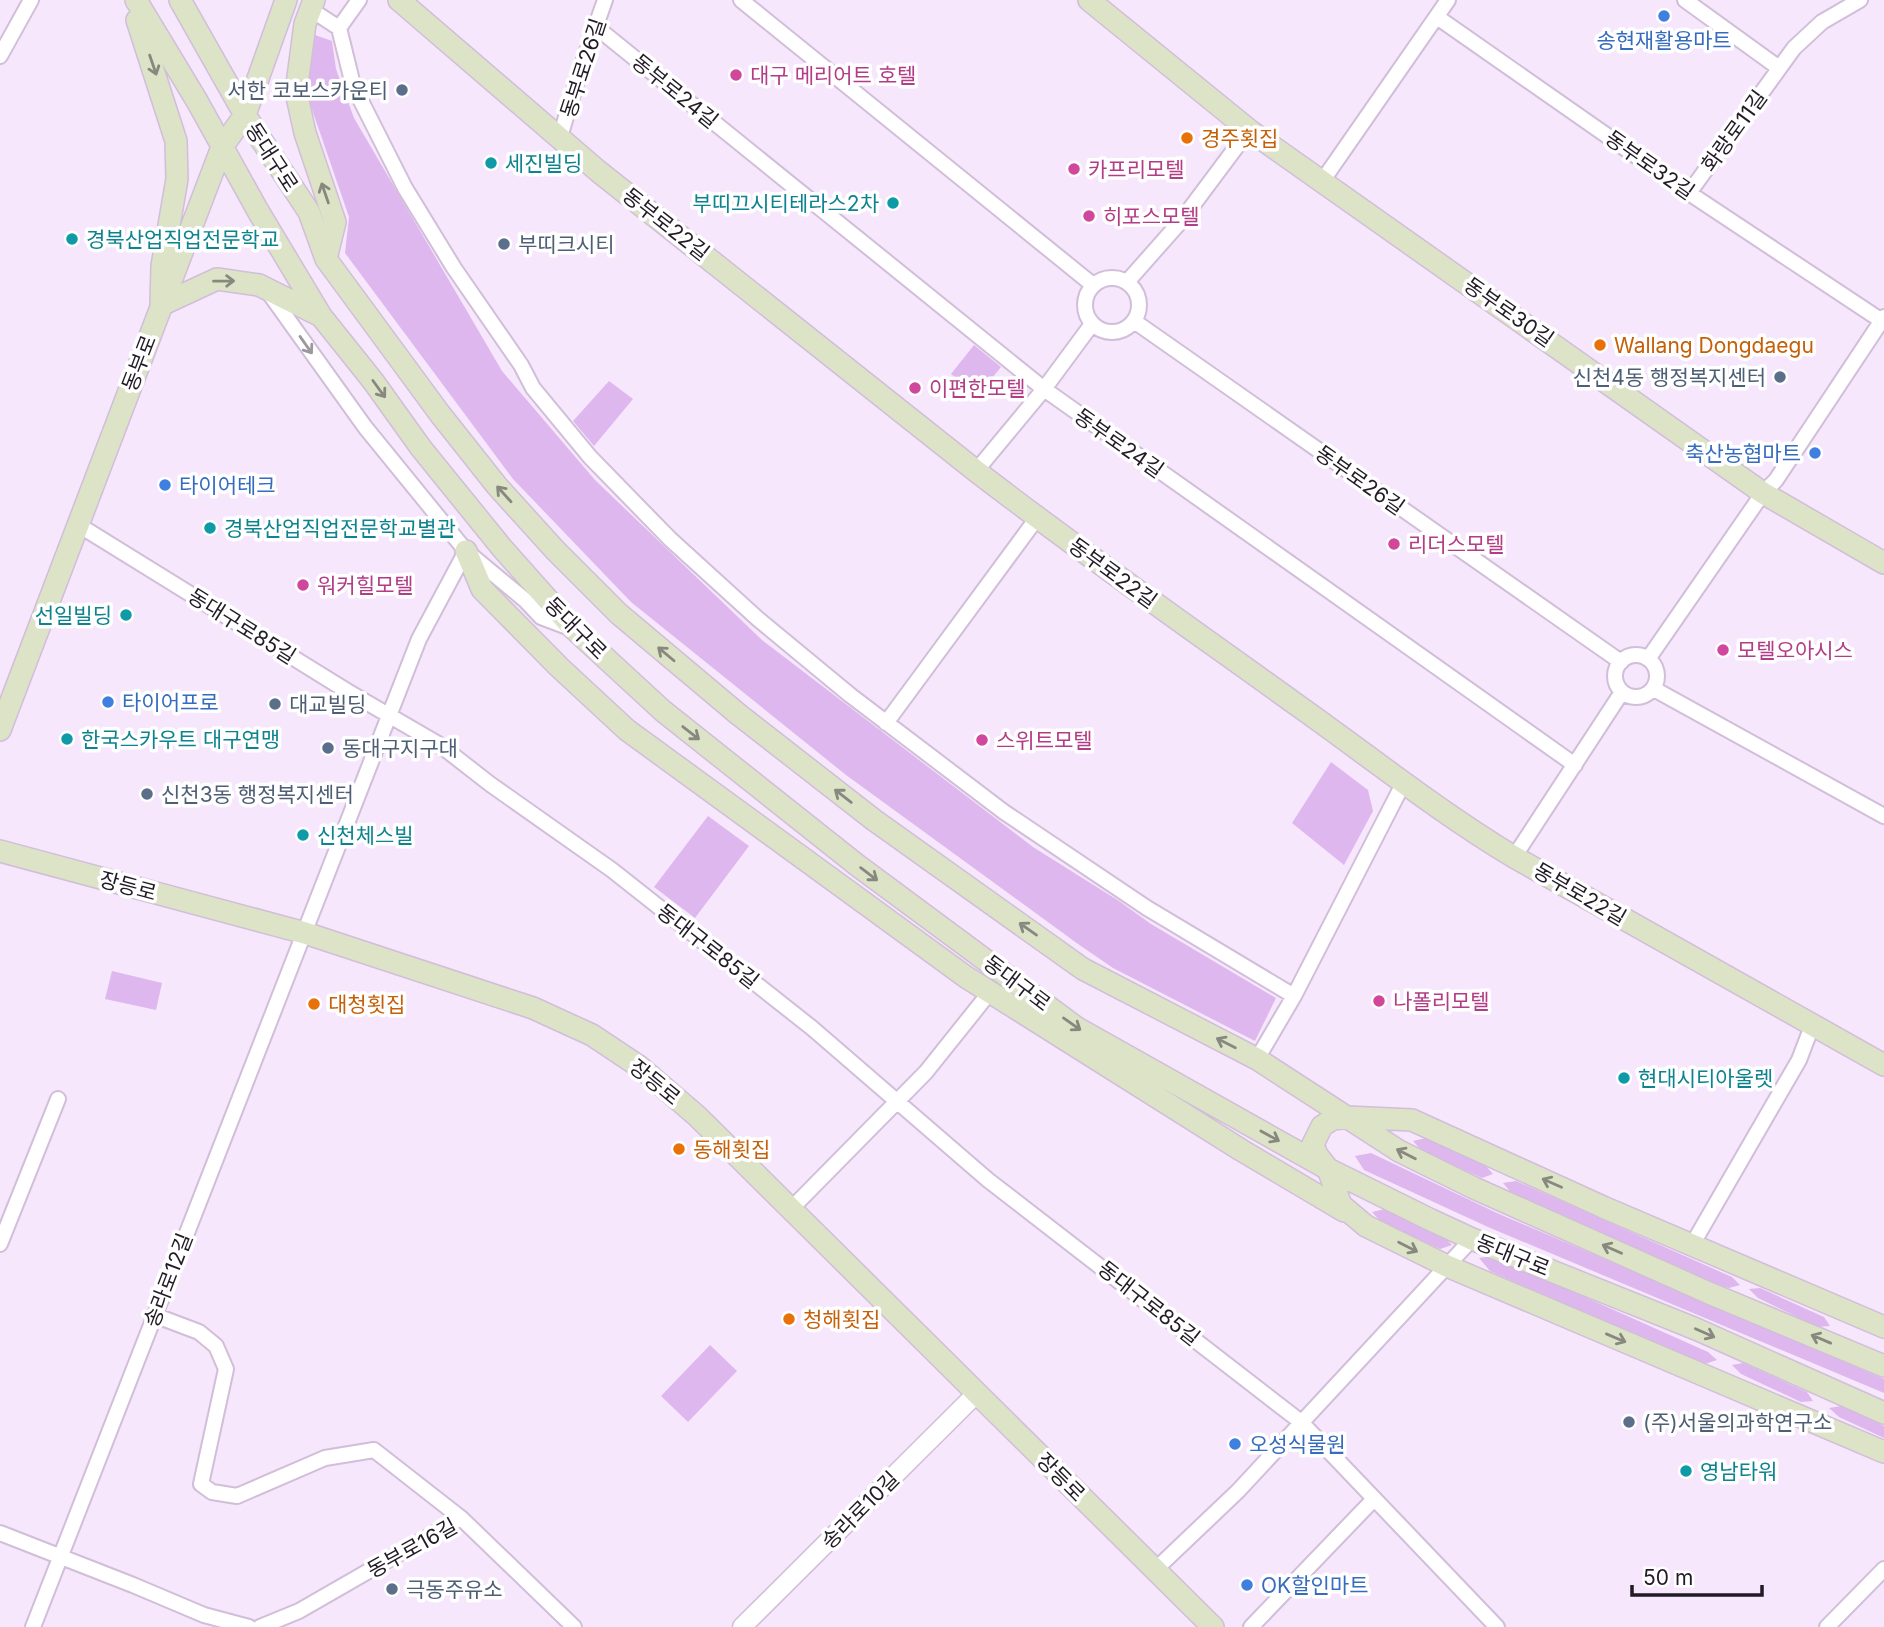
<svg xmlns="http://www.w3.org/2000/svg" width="1884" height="1627" viewBox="0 0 1884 1627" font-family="Inter,'Noto Sans KR',sans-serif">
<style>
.green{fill:#deb7ee}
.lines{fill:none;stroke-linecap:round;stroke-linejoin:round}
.minor-casing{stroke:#d1bed8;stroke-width:18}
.tertiary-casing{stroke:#d1bed8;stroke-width:21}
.secondary-casing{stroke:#d1bed8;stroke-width:24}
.minor{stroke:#fff;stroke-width:14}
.tertiary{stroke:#fff;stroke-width:18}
.secondary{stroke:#dce3c7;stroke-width:21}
.oneway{stroke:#88897e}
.oneway2{stroke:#9c989d}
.shop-dot{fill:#3f7fe0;stroke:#fff;stroke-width:2.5}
.hotel-dot{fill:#d1479c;stroke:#fff;stroke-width:2.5}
.service-dot{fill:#5c6f8a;stroke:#fff;stroke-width:2.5}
.food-dot{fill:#e8710a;stroke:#fff;stroke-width:2.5}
.culture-dot{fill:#0f9aa8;stroke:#fff;stroke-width:2.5}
.labels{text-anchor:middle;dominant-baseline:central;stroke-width:7;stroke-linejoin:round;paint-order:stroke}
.shop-label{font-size:21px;fill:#366cbe;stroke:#fff;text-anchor:start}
.street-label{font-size:21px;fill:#221b25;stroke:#fff}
.hotel-label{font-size:21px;fill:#b23c85;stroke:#fff;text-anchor:start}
.service-label{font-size:21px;fill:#4e5e75;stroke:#fff;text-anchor:start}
.food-label{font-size:21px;fill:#c56008;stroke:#fff;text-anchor:start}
.culture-label{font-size:21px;fill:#0d838f;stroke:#fff;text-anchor:start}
</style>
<rect width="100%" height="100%" fill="#f6e7fd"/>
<path class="green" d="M315,35L332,41L336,69L354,118L502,371L595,480L762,640L1033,847L1119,901L1151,924L1276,998L1255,1041L1113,968L1078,944L846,775L631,602L513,479L345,253L349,217L307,95Z
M974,345L1001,367L984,388L980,386L974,393L951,374Z
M609,381L633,399L594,446L573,421Z
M1331,762L1368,790L1373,811L1344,865L1292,823Z
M708,816L749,846L695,918L654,887Z
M112,971L162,983L156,1010L105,999Z
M1426,1138L1485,1165L1493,1174L1482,1178L1422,1151L1413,1141Z
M1371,1153L1497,1213L1884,1379V1393L1488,1227L1364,1170L1355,1156Z
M1516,1181L1732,1277L1740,1285L1729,1288L1708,1282L1514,1196L1503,1183Z
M1385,1209L1444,1237L1452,1245L1440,1249L1381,1222L1372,1212Z
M1493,1256L1708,1352L1717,1360L1705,1364L1685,1357L1490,1271L1479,1258Z
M1760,1288L1824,1317L1830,1326L1818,1327L1758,1298L1749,1289Z
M710,1345L737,1371L688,1422L661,1396Z
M1743,1363L1807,1392L1813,1401L1801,1402L1741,1374L1732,1365Z
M1841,1406L1884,1426V1438L1839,1417L1829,1408Z"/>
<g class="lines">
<g class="minor-casing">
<path id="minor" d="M359,0L339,28L353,85L405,188L454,268L521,365L533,388L590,457L670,539L758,619L850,695L1004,812L1147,908L1294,996
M741,0L1093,285
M1685,0L1779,68
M310,9L339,28
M1437,17L1689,193L1882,321
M596,27L1044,389L1575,765
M0,56L31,0
M560,137L579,74L605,0
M1323,180L1448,0
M1689,193L1794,48L1822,22L1860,0
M1085 305a27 27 0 1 1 54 0a27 27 0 1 1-54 0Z
M1127,282L1181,221L1249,130
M269,293L365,427L466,551L525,600L541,617L570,628
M1134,321L1621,662
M976,471L1044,389L1092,324
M77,524L347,691L440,745L490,784L612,870L812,1028L988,1180L1301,1422L1497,1627
M1615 676a21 21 0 1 1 42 0a21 21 0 1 1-42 0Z
M1648,659L1763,493L1776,480L1884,317
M1654,689L1884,816
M886,723L1037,518
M1514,857L1622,692
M1257,1059L1294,996L1404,782
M791,1209L926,1072L990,992
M0,1244L58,1099
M1692,1245L1799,1060L1812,1026
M154,1315L199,1332L216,1346L226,1369L201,1484L212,1492L237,1496L325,1458L374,1450L461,1518L574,1627
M0,1533L133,1585L204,1615L249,1627
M1155,1570L1238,1491L1472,1239
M33,1627L419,639L466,551
M260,1627L299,1611L461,1518
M1251,1627L1374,1499
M1827,1627L1884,1569"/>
</g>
<g class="tertiary-casing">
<path id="tertiary" d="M742,1627L977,1393"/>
</g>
<g class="secondary-casing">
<path id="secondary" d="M136,0L197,101L258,211L321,316L373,381L421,448L502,548L574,629L663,711L857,865L1077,1028L1328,1169L1431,1220L1472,1239L1696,1329L1884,1413
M180,0L245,115L309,212L326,259L440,414L497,486L555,550L619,614L738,714L874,820L1083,969L1257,1059L1399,1151L1474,1188L1709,1293L1884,1366
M314,0L305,24L296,92L305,133L335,222L326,259
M399,0L598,171L976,471C1081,552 1190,628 1297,705C1369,756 1439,812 1514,857L1884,1065
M1089,0L1249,130L1763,493L1884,563
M137,20L176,141L177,179L162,266L161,305L217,279L259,285L321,316
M466,551L482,589L559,667L627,730L966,977L1241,1150L1344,1211
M0,730L222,147L245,115L286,0
M0,851L305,933L533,1008L592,1035L640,1067L697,1116L1213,1627
M1884,1327L1603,1207L1412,1120L1347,1117L1333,1119L1322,1126L1313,1144L1317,1155L1328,1169L1341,1205L1366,1226L1447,1266L1884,1452"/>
</g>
<use href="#minor" class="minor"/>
<use href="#tertiary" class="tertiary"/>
<use href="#secondary" class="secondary"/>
</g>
<defs><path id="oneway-shaft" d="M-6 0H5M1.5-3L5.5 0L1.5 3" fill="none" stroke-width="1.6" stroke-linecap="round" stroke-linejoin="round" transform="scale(1.75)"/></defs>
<g class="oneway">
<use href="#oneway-shaft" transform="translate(153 65) rotate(71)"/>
<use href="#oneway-shaft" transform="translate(325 193) rotate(-109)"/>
<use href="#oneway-shaft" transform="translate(224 281) rotate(-1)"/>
<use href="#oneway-shaft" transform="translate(379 389) rotate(54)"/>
<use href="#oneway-shaft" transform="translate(504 494) rotate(-132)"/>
<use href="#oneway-shaft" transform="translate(666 654) rotate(-140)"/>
<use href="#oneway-shaft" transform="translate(691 733) rotate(38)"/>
<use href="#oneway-shaft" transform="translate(843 796) rotate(-142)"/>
<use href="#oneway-shaft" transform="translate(869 874) rotate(37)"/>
<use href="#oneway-shaft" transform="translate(1028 929) rotate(-145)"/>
<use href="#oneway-shaft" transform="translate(1072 1024) rotate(35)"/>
<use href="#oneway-shaft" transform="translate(1226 1043) rotate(-153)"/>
<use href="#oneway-shaft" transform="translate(1270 1136) rotate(29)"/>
<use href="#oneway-shaft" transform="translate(1406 1154) rotate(-153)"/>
<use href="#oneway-shaft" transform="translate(1552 1183) rotate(-156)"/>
<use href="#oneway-shaft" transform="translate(1408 1247) rotate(27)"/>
<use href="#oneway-shaft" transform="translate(1612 1249) rotate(-156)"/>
<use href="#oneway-shaft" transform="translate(1705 1333) rotate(24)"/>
<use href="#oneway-shaft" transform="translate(1616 1338) rotate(23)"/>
<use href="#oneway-shaft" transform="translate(1821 1339) rotate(-157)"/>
</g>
<use class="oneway2" href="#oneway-shaft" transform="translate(306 345) rotate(55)"/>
<g class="shop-dot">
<circle cx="1664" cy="16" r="7"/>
<circle cx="1815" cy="453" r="7"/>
<circle cx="165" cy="485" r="7"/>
<circle cx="108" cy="702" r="7"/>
<circle cx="1235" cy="1444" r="7"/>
<circle cx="1247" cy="1585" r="7"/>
</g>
<g class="hotel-dot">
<circle cx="736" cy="75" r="7"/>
<circle cx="1074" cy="169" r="7"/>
<circle cx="1089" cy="216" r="7"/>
<circle cx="915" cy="388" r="7"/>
<circle cx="1394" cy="544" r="7"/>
<circle cx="303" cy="585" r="7"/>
<circle cx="1723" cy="650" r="7"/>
<circle cx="982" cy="740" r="7"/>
<circle cx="1379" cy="1001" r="7"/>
</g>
<g class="service-dot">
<circle cx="402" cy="90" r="7"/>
<circle cx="504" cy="244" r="7"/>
<circle cx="1780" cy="377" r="7"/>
<circle cx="275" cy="704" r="7"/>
<circle cx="328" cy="748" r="7"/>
<circle cx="147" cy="794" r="7"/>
<circle cx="1629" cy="1422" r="7"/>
<circle cx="392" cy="1589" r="7"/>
</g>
<g class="food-dot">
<circle cx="1187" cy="138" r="7"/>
<circle cx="1600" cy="345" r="7"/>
<circle cx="314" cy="1004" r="7"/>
<circle cx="679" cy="1149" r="7"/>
<circle cx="789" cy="1319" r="7"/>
</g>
<g class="culture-dot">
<circle cx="491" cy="163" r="7"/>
<circle cx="893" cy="203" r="7"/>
<circle cx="72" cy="239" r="7"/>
<circle cx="210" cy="528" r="7"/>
<circle cx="126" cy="615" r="7"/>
<circle cx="67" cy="739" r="7"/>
<circle cx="303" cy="835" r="7"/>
<circle cx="1624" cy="1078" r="7"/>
<circle cx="1686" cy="1471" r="7"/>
</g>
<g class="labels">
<g class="shop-label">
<text x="1664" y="40" text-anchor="middle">송현재활용마트</text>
<text x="1801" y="453" text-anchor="end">축산농협마트</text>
<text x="179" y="485">타이어테크</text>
<text x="122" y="702">타이어프로</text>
<text x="1249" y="1444">오성식물원</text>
<text x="1261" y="1585">OK할인마트</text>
</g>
<g class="street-label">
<text transform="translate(583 68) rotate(-72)">동부로26길</text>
<text transform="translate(675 91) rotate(39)">동부로24길</text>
<text transform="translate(1734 131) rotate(-54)">화랑로11길</text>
<text transform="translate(272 157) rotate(57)">동대구로</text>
<text transform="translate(1650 165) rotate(35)">동부로32길</text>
<text transform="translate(666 224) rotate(38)">동부로22길</text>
<text transform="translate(1509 312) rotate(35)">동부로30길</text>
<text transform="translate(139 363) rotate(-69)">동부로</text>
<text transform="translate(1119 443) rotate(35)">동부로24길</text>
<text transform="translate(1360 480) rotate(35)">동부로26길</text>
<text transform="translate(1113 573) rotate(36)">동부로22길</text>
<text transform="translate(242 626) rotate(32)">동대구로85길</text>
<text transform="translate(576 628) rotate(45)">동대구로</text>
<text transform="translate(128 886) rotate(15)">장등로</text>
<text transform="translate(1580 894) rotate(30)">동부로22길</text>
<text transform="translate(708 946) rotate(38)">동대구로85길</text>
<text transform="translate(1017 983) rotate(37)">동대구로</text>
<text transform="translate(655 1082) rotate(39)">장등로</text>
<text transform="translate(1513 1255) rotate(22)">동대구로</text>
<text transform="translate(168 1280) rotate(-69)">송라로12길</text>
<text transform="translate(1149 1303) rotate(38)">동대구로85길</text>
<text transform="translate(1061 1477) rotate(45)">장등로</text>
<text transform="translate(860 1510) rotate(-45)">송라로10길</text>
<text transform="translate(412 1548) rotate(-29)">동부로16길</text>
</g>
<g class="hotel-label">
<text x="750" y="75">대구 메리어트 호텔</text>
<text x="1088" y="169">카프리모텔</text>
<text x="1103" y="216">히포스모텔</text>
<text x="929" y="388">이편한모텔</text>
<text x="1408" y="544">리더스모텔</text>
<text x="317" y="585">워커힐모텔</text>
<text x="1737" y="650">모텔오아시스</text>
<text x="996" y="740">스위트모텔</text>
<text x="1393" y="1001">나폴리모텔</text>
</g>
<g class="service-label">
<text x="388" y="90" text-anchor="end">서한 코보스카운티</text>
<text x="518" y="244">부띠크시티</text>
<text x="1766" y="377" text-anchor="end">신천4동 행정복지센터</text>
<text x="289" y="704">대교빌딩</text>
<text x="342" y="748">동대구지구대</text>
<text x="161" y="794">신천3동 행정복지센터</text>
<text x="1643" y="1422">(주)서울의과학연구소</text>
<text x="406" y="1589">극동주유소</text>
</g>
<g class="food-label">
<text x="1201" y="138">경주횟집</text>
<text x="1614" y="345">Wallang Dongdaegu</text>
<text x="328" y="1004">대청횟집</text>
<text x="693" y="1149">동해횟집</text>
<text x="803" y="1319">청해횟집</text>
</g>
<g class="culture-label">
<text x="505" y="163">세진빌딩</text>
<text x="879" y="203" text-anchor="end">부띠끄시티테라스2차</text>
<text x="86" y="239">경북산업직업전문학교</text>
<text x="224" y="528">경북산업직업전문학교별관</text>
<text x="112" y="615" text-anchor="end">선일빌딩</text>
<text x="81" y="739">한국스카우트 대구연맹</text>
<text x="317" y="835">신천체스빌</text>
<text x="1638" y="1078">현대시티아울렛</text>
<text x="1700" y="1471">영남타워</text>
</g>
</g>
<path d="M1632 1585v10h130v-10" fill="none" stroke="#221b25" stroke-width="3.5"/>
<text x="1643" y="1585" font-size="21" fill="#221b25" stroke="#ffffff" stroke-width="5" paint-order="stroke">50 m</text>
</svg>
